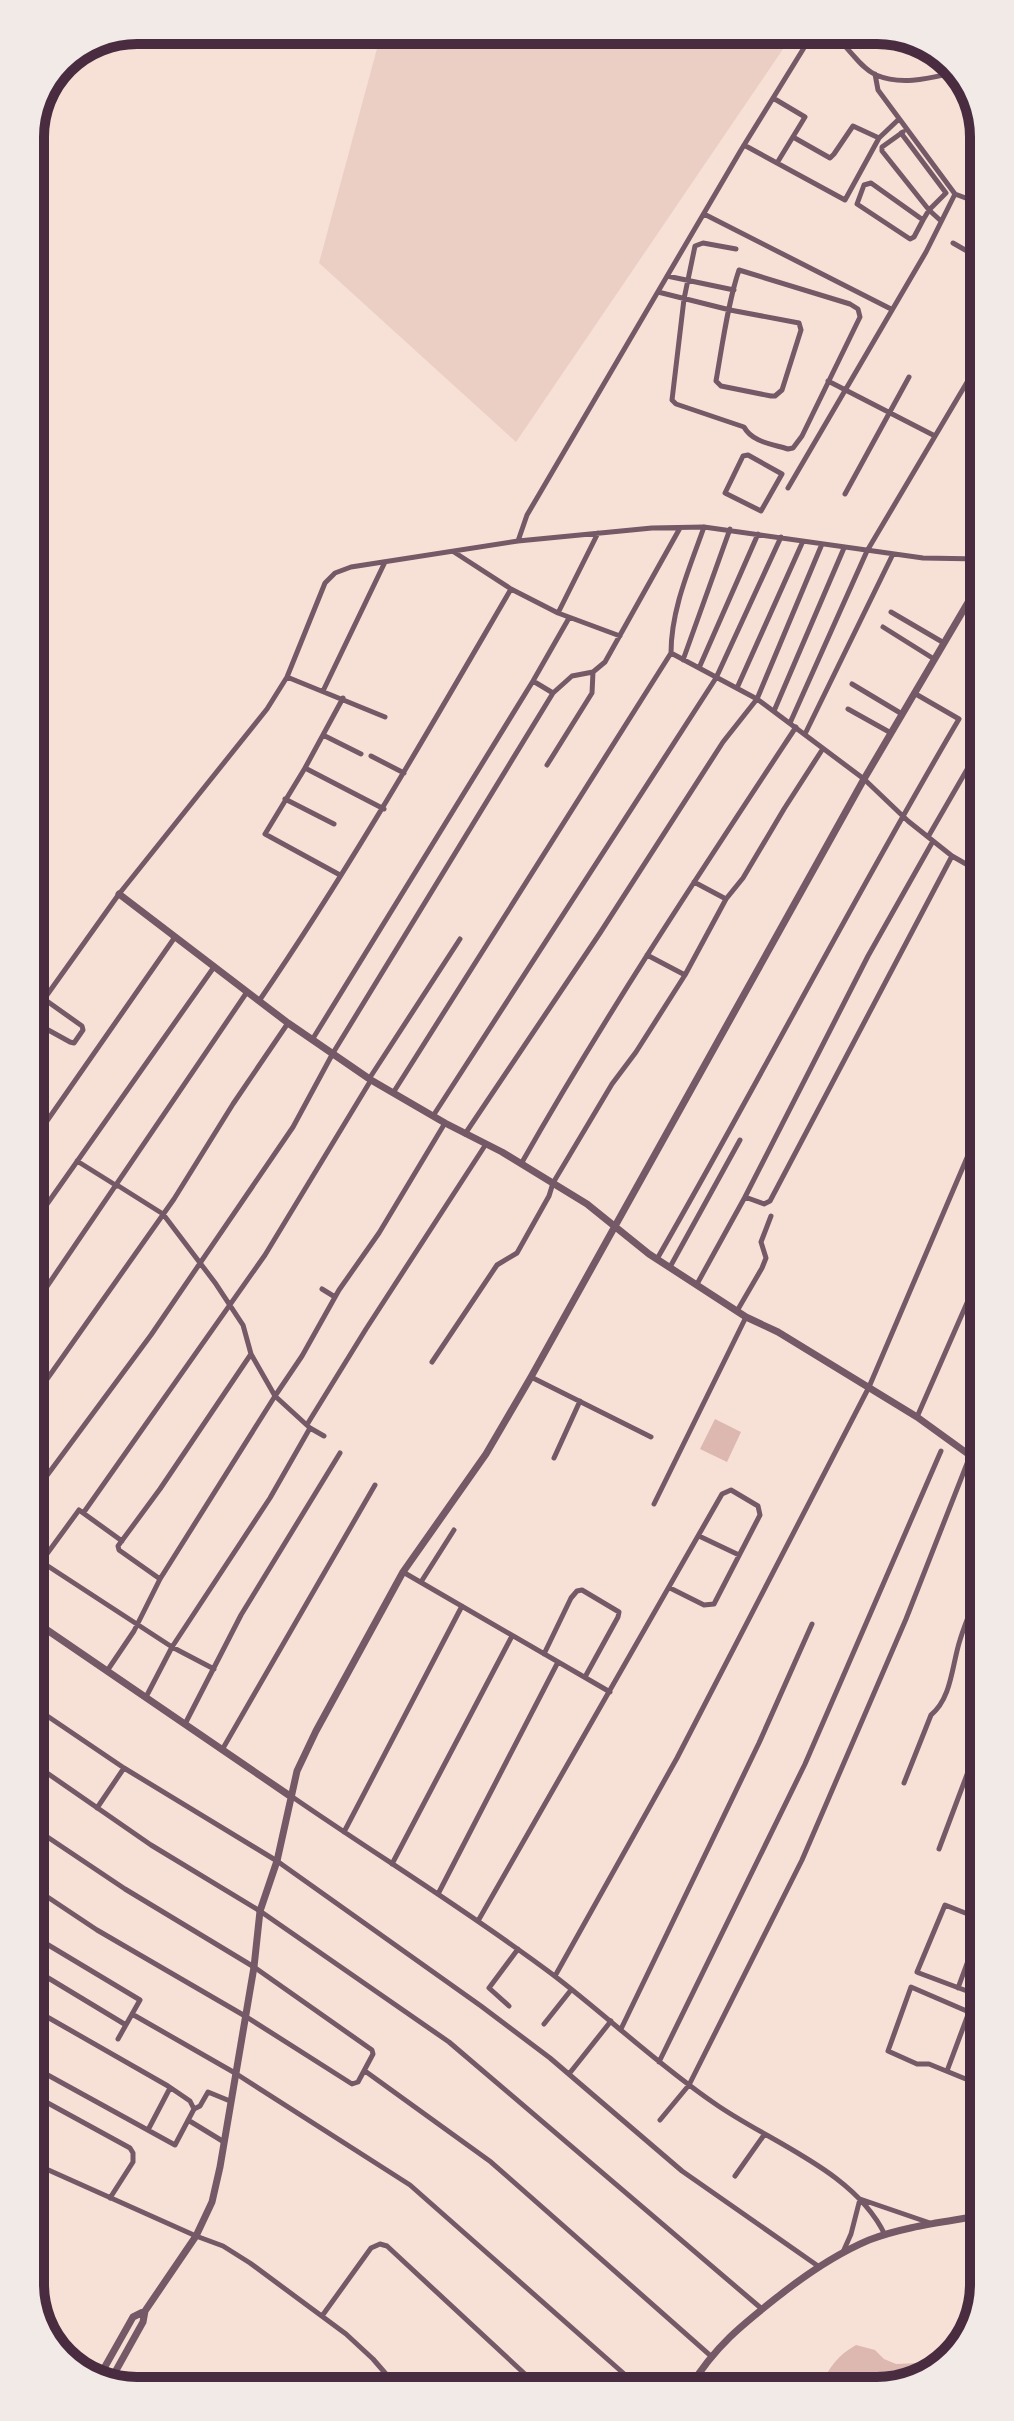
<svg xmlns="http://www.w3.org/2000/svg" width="1014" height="2421" viewBox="0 0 1014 2421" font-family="'PT Sans Narrow',sans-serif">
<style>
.green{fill:#ebcfc5}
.water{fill:#dcb8b0}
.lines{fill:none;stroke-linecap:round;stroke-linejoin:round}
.minor{stroke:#755966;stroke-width:5}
.tertiary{stroke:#755966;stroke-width:7}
.rim{fill:none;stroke:#4a2c40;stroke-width:10}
</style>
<rect width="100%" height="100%" fill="#f7e1d7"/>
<path class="green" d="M382,30H796L516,442L319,263Z"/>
<path class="water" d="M715,1419L741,1432L727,1462L700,1449Z
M856,2345L875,2350L884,2359L896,2364L944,2362L911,2385L820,2386C829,2368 838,2355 856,2345Z"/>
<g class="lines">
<path class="minor" d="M875,74L878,90L955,194L979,203
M773,98L805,117L777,163
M903,132L882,147V151L929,210L941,221
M901,133L946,193L929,210L923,220L871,183L864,185L857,204L910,239L914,237L923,220
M793,137L830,158L834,154L853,126L879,138
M744,145L845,200L879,138L899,119
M704,214L891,309
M953,243L979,258
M667,276L734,290
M658,292L730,310L799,323L801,330L782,390L775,396H771L721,386L716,381C722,347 728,302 739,270L850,304L858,309L860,317L802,436L793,448L788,449C772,444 752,442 744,427L676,404L672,400L684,299L695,246L703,243L736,249
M828,381L935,436
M748,455L782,474L761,511L725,493L743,456Z
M788,488L926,252L955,194
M845,494L909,377
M518,541L527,515L741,150L810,38C842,23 850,63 876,75C902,86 930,78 957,72
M454,552L511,589L558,613L620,636
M891,612L944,643
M558,613L598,533
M883,627L934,659
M671,653L757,699L864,779L908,821L952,856L980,872
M683,660L730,529
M699,668L758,534
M287,677L385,717
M533,681L553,693
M852,684L902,714
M737,688L803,541
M323,691L385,562
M848,709L891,733
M774,711L844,548
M790,723L867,551L979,362
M805,734L893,554
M323,735L361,754
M371,756L404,773
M547,765L592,693L593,672
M305,768L384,809
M285,799L334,824
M928,837L980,747
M340,875L265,834L305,768L343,698
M694,882L726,899
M647,955L685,975
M259,1001C350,868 430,728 511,589
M32,1016L119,894L267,709L287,677L325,583L335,573L351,567L518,541L652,528L704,527L923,558L980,559
M32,1021L70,1042L74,1043L83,1030L82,1026L44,999
M312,1040L533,681L569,618
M369,1079L460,939
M393,1093L671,653C671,609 690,567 704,527
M433,1116L716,678L781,537
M465,1134L600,933L723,742L757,699L822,544
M33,1141L175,937
M77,1161L117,1186
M521,1164C606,1014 701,871 796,727
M117,1185L163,1214L216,1284L243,1325L251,1354L275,1396L310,1428L324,1436
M745,1197L868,956L933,841
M33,1224L214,967
M657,1259C760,1080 854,897 959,719L914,693
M670,1267L740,1140
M697,1284L745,1197L764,1204L770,1201L952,856
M322,1289L335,1297
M33,1307L247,992
M737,1311L762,1268L766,1258L761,1242L771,1216
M432,1362L497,1265L517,1253L549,1196L553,1183L612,1084L636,1052L685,975L726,899L743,878L784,809L822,750
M531,1377L651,1437
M33,1399L174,1199L233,1104L288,1023
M917,1417L981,1271
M308,1423L366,1329L486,1144
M554,1458L580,1401
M34,1493L151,1335L293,1127L333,1053L553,693L572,676L593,672L605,662L680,528
M654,1504L746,1317
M84,1512L265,1255L371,1080
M699,1536L739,1555
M34,1557L172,1647L214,1669
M41,1562L79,1510L122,1541
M403,1572L610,1692
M160,1579L119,1550L118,1546L160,1489L251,1354
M421,1582L454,1530
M544,1654L571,1598L577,1591L582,1590L619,1612L618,1617L585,1677
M107,1671L134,1631L160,1579L275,1396L302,1356L339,1290L379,1233L445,1123
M146,1697L172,1647L270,1498L310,1428
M34,1707L124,1768L277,1861L481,2006L550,2058L682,2171L818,2266
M185,1724L241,1615L340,1453
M222,1750L375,1485
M34,1764L151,1845L260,1911L449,2042L762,2309
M904,1783L931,1715C952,1698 952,1664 960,1640C966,1620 975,1601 982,1582
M291,1796C378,1856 468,1911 552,1974C607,2016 657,2064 714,2103C769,2142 855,2171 885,2235
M97,1808L124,1768
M34,1828L125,1889L254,1967L372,2050L373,2054L358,2082L352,2084L245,2016L97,1930L34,1888
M344,1832L462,1606
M939,1849L983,1732
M392,1864L512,1636
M438,1894L558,1662
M478,1921L722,1494L731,1490L758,1506L760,1515L714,1604L704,1605L670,1588
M35,1937L140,2000L118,2039
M35,1970L126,2025
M555,1976L677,1758L869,1387L981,1125
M958,1988L983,1920L945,1905L917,1972L919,1973L983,1997
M509,2006L489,1988L518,1949
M35,2010L168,2086L190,2101L194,2109L175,2145L35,2068
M969,2012L983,2018
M132,2014L235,2073L410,2185L639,2387
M544,2024L571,1990
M621,2029L759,1743L812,1624
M659,2062L805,1764L941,1451
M365,2071L491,2162L711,2356
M947,2071L969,2012L911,1987L888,2051L917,2064H929L983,2086
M569,2074L611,2021
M35,2096L130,2148L133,2153V2162L110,2198
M194,2109L200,2106L208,2092L230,2101
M188,2120L224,2142
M660,2120L689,2085L802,1860L906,1619L970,1456
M148,2130L170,2088
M984,2163L980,2166L976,2180L978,2184L984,2179
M35,2164L196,2236L223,2246L250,2263L346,2334L373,2359L399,2389
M735,2176L764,2135
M967,2217L978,2184
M843,2252L851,2234L860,2199L930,2223
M322,2316L371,2248L380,2244L387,2246L540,2388"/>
<path class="tertiary" d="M119,894L288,1023L371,1080L445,1123L502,1152L587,1204L649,1254L746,1317L778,1332L917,1417L982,1464
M34,1621L290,1796
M98,2379L133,2317L145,2311
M109,2383L143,2322L145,2311L196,2236L212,2202L220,2167L254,1967L260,1911L277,1861L297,1771L316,1731L403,1572L486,1454L531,1377L864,779L980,582
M690,2387C716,2345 742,2325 780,2295C808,2273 836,2254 869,2240C905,2226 946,2222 984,2215"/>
</g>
<path d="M0 0H1014V2421H0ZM137 44H877A93 93 0 0 1 970 137V2284A93 93 0 0 1 877 2377H137A93 93 0 0 1 44 2284V137A93 93 0 0 1 137 44Z" fill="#f1eae7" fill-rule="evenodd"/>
<path class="rim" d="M137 44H877A93 93 0 0 1 970 137V2284A93 93 0 0 1 877 2377H137A93 93 0 0 1 44 2284V137A93 93 0 0 1 137 44Z"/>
</svg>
